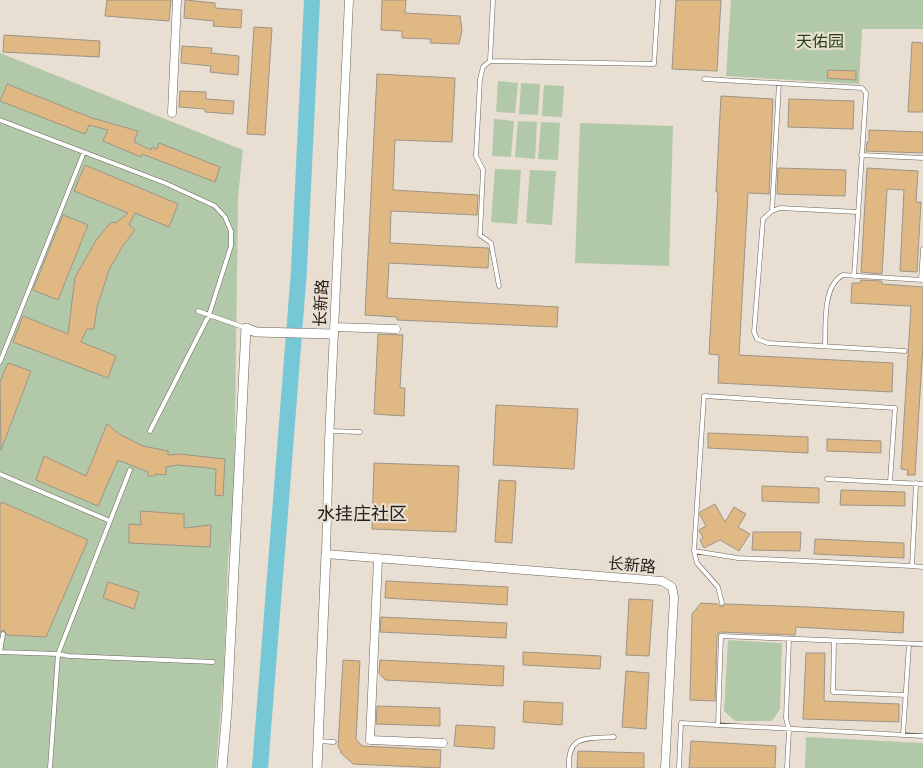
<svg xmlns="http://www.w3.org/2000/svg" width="923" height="768" viewBox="0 0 923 768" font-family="'Space Grotesk','Noto Sans SC',sans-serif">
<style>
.park{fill:#b2c9a9}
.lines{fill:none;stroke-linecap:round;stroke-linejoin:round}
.river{stroke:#77c8d7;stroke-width:16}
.building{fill:#dfb884;stroke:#9d9488}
.service-casing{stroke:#6c6358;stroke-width:5}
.minor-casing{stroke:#6c6358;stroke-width:9}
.tertiary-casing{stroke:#6c6358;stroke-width:10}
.service{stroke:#fff;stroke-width:4}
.minor{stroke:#fff;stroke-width:8}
.tertiary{stroke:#fff;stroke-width:9}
.labels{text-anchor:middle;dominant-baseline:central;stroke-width:4.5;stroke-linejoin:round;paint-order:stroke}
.park-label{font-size:16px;fill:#254611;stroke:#e8ded1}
.street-label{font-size:16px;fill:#231f1b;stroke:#e8ded1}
.neighbourhood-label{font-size:18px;fill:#231f1b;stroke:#e8ded1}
</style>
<rect width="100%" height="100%" fill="#e8ded1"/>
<path class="park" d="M731,0H923V29H862L859,84L726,76Z
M0,53L243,150L238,197L234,499L228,561L224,670L216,768H0Z
M498,81L518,83L515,113L496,112Z
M521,83L540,84L538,115L519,114Z
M544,85L564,86L562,117L542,116Z
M494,119L514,121L511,157L492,156Z
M518,121L537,122L535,159L515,157Z
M541,122L560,123L558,160L538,159Z
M580,123L673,126L669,266L575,263Z
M495,169L521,170L517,224L491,222Z
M530,170L556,171L552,225L526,223Z
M728,640L782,643L780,709L772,721H735L724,711Z
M806,737L923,743V768H805Z"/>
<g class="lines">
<path class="river" d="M260,768L299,270L312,0"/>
</g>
<path class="building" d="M107,0H171L169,21L105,16Z
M185,0L215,3V8L242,10L241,28L213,26L214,21L184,18Z
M382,0H406L405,13L460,16L462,30L459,44L430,43L431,39L402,38V31L381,30Z
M676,0H721L717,71L672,69Z
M254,27L272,28L265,135L247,134Z
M4,35L100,41L99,57L3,52Z
M912,42L923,43V112H908Z
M182,46L212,48L211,53L239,56L238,75L210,72L211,66L181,63Z
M828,70L856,71V80L827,78Z
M377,74L455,78L452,142L395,140L393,190L478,195L477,215L391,211L390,243L488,248L489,250L488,268L389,263L387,298L558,307L557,327L397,320V317L365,315Z
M7,84L92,118L138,131L134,142L151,150L152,147L157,149L159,143L220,167L215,182L142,154L141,157L103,141L108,130L89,125L85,134L0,101Z
M180,91L206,92V99L234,101L233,114L205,112V109L179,107Z
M721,96L773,99L769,194L748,193L739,355L893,363L892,392L718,383L719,355L709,354L718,192H716Z
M789,99L854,101L853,129L788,127Z
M869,130L923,132V153L866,151L867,142H869Z
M85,165L178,204L169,227L135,213L129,225L135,230L122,247L109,270L97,307L94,329H87L81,342L116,356L108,378L13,342L23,316L68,334L75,277L97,239L111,222L116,223L128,213L74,191Z
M778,168L846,170L845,196L777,194Z
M867,168L918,171L916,202H921L917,272L900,271L904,190L887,189L882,274L861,272Z
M63,215L88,225L58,300L33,290Z
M861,280L882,281V284L923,287V344L915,475H907L908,470L901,469L911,306L851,303L852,283H860Z
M378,334L403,335L400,388H405L404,416L374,414Z
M8,363L31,371L1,450L0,382Z
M496,405L578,409L574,469L493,465Z
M107,424L119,434L143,446L168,451V455L180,454L225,459L223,496L215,495L216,469L200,467L177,465L166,467V475L155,474V476H148V472L118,460L98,506L36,480L44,456L86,476Z
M708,433L808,437V453L708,448Z
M827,439L881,441V453L827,451Z
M374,463L459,466L456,532L372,529Z
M499,480L516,481L512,543L495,542Z
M762,486L819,488V503L762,501Z
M841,490L905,492V506L840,505Z
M0,503H4L88,540L46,637L7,635L4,630L0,632Z
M715,504L725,522L734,507L746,514L738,527L750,534L739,551L720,540L704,548L700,540L703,538L699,530L706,526L700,515V512Z
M140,511L184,514V528L211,525L210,547L129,543V524L141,525Z
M753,532H801L800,551L752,550Z
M815,539L904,543V558L814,554Z
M386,581L508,587L507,605L385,598Z
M108,582L139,592L134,609L103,598Z
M629,599L653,600L649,656L626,655Z
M701,603L718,604L721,607L725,604L809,607L904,612L903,633L796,627L795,635L719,632L717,636L715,701L690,700L692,614Z
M381,617L507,623L506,638L380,632Z
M523,652L601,656L600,669L523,665Z
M806,653H825L824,701L899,704V722L803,719Z
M343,660L360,661L356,739L362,746L441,750L440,768L353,764L340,752L341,751L338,747Z
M380,660L504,666L503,686L385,680L379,673Z
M626,671L649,673L646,729L622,727Z
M524,701L563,703L562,725L523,722Z
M377,706L440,708V726L376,724Z
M456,725L495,727L494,749L454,746Z
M691,741L776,746L775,768H689Z
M578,751L644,753V768H577Z"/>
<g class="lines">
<g class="service-casing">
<path id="service" d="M493,0L490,61L654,64L658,0
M490,61L483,67L480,79L476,156L483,170L480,235L491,243L499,286
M704,79L862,88L866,93L854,276
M0,120L165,183L215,206L225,217L231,231V246L209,315L150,431
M861,155L923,158
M772,211L779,83
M858,212L780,208L772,211L763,219L754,332L757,339L768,343L905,351
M921,280L923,249
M198,311L246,328
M825,346C826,325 822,286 843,275L923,280
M0,362L84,152
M329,431L360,432
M0,474L110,521
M827,479L923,484
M890,482L895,408L704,396L694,551L738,558L912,566L916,483
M694,551L697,563L718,587L722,603
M912,566L923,567
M834,641L833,692L906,695
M0,652L58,654L130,470
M0,652L3,634
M718,725L721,636L923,644
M903,735L909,644
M318,741L334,742
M50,768L58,654L69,656L213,662
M569,768C567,734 587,739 614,737
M679,768L681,723L923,736
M787,768L789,730L786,718L789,639"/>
</g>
<g class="minor-casing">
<path id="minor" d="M349,0L329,441L326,554L662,581L672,587L674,597L665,768
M172,113L177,0
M334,327L396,329
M378,559L370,740L443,743"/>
</g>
<g class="tertiary-casing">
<path id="tertiary" d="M222,768L227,710L246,328L256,332L334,334
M317,768L326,554"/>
</g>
<use href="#service" class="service"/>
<use href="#minor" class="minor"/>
<use href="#tertiary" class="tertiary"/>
</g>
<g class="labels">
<g class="park-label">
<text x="820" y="41">天佑园</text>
</g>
<g class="street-label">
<text transform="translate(321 303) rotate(-87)">长新路</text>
<text transform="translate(632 565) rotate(5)">长新路</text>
</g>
<g class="neighbourhood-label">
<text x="362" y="513">水挂庄社区</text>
</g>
</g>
</svg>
